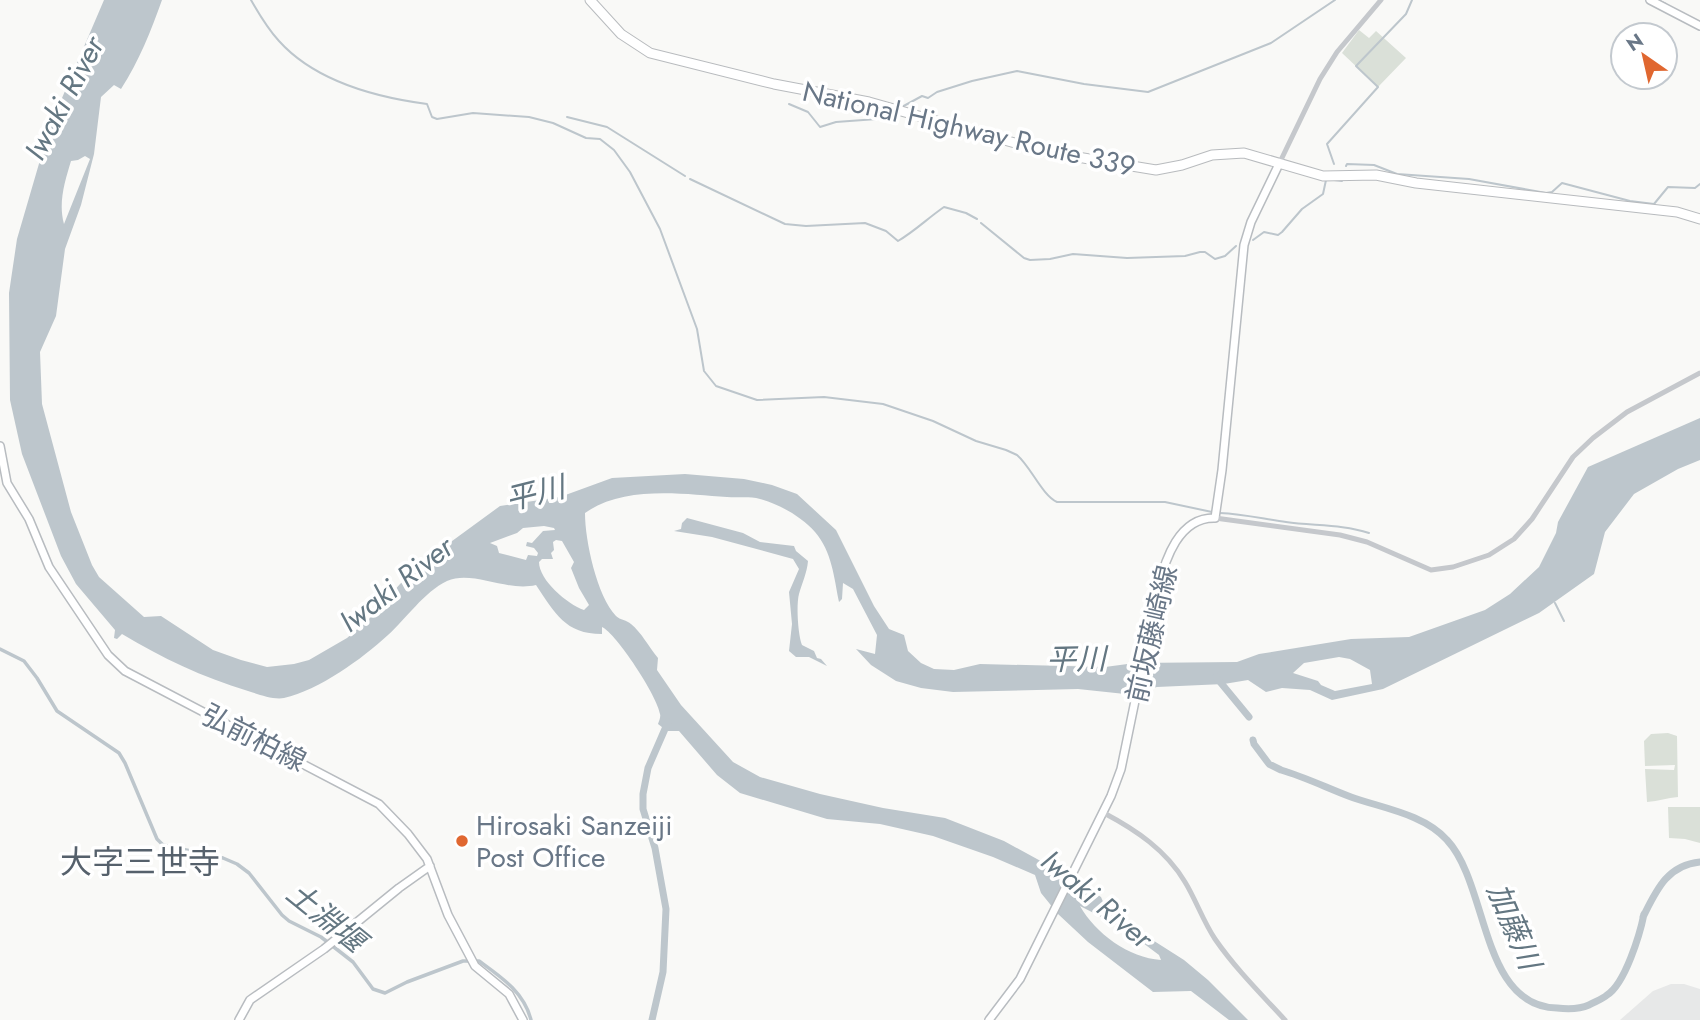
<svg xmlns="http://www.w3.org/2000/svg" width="1700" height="1020" viewBox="0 0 1700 1020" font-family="Jost,'Noto Sans JP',sans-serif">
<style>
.built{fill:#e7e8e8}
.green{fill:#dae0d8}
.water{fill:#bdc6cc;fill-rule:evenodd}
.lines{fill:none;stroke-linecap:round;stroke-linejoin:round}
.stream{stroke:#bdc6cc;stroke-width:2}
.canal{stroke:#bdc6cc;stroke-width:3.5}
.river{stroke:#bdc6cc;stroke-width:7}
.major-casing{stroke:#b8bcc0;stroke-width:10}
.highway-casing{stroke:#b8bbbe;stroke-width:11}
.minor{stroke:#c5c8cc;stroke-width:5}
.major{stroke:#fff;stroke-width:7}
.highway{stroke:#fff;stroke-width:9}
.poi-dot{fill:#e06730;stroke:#fff;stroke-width:2.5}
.labels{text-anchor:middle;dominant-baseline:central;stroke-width:7;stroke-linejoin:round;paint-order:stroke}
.street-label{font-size:28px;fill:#697787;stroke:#fff}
.poi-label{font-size:28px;fill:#697787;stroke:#fff;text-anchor:start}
.water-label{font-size:30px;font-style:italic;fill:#647782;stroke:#fff}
.quarter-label{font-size:32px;fill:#56616c;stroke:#fff}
</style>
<rect width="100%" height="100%" fill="#f9f9f7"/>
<path class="built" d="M1671,984H1684L1700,989V1020H1620L1653,991Z"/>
<path class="green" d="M1359,30L1369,38L1376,31L1406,58L1378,87L1342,53Z
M1668,733L1677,736L1678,797C1667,798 1659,801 1647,802L1645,769L1674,770L1675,765L1645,766L1644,741L1651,734Z
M1668,807H1700V843L1685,839L1669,838Z"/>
<path class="water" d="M104,0H162C151,31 139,61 121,89L114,85L101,97L94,154L81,205L65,249L56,316L40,352L42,404L71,512L92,565L99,577L144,617L161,616L213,650L241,660L267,667L294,664L309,660L347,638L369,619L400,584L448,544L500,506L560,497L612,478L685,474L744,479L772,485L797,494L836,530L874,606L889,629L904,635L908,651L921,663L934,669L954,670L980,664L1105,667L1135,663L1237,662L1259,654L1351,639L1409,637L1485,610L1510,594L1539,567L1556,533L1558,522L1588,467L1700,418V460L1678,469L1634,494L1605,532L1594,574L1539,613L1383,689L1332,700L1310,690L1282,688L1266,692L1248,680L1224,684L1157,687L1125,694L1078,689L953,692L921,688L896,681L871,665L856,649L875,654L877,635L853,589L843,583L842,599L839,602C834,577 832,552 815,532C802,517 779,504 760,499C750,496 738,498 727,497C683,494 624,485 585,513C585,541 597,596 616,616C620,620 627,620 631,624C641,632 649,647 658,658L657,670L681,705L733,762L760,777L820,794L883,808L945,818L1004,841L1079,882L1101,897L1107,911L1184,960L1208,980L1248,1020H1229L1191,991L1153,992L1088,942L1058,914L1041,893L1035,875L993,857L933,836L880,824L827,819L740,793L717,775L679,731H667L658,724C659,721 661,717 660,714C658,697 616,633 602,627V634C565,634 555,613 536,585C506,592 473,570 447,581C424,592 406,619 388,635C362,659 319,690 284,698C273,700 258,694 248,691C202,677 162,658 122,634L117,639L114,638L115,630L76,584L61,556L22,454L10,400L9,293L17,239L50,126ZM85,156L90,159L64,224C58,203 65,181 71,161L78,160ZM544,526L554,528L555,530L543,531L532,543L527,542L526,546L534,548L538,553L537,556L528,555L526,560L499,553L497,546L490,543L517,533L523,528ZM556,540L562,541L574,562L571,568L579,588L589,605L584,610C567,604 539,580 539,562L542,559H553L551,553L554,550L553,542ZM1339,657L1350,659L1370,670L1372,684L1335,691L1321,685L1318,681L1293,673L1304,663ZM1080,906L1123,928L1159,955L1161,960C1129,958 1095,933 1080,906Z
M687,518L743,533L760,542L794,546L796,551L808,561C807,573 802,583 799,594C796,605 798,635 802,645L814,651L817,658L821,659L827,666L809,657H796L789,651L792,624L789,592L799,569L793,559L712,537L674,531L681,529L682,523Z"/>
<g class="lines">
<path class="stream" d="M251,0C259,14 268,29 279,41C315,81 374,97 427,104L432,117L437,119L473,113L529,117L553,123L586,138L600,139L614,150L630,172L660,229L697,329L704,371L716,386L757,400L824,397L883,404L933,421L976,441L1006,450L1017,455C1031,467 1042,495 1057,502H1165L1212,512
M1658,0L1666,4
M789,104L808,112L820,127L836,122L877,119L892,112
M900,108L922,96L928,98L937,92L972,81L1017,71L1084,84L1148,92L1271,43L1335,0
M567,117L607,127L685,176
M1334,164L1327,144L1378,87L1356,66L1406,14L1412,0
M1346,166L1347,164L1374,165L1397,174L1469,179L1546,193L1552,192L1562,183L1630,201L1654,204L1668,187L1695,188L1700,184
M690,179L785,224L806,226L865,223L886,231L898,241C915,231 928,218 944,207L966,213L977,219
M1334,180L1342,181
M981,223L1024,258L1030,260L1050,259L1073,254L1127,258L1185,256L1200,252H1205L1215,259L1225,256L1236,246
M1253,240L1264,232L1278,235L1282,232L1302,209L1323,194L1326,180
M1220,513C1243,514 1264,519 1286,522C1314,526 1342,524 1369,533
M1555,603L1564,621"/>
<path class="canal" d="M0,649L24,661L37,678L57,711L119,753L125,763L157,839L163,845L223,858L237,864L249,873L282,915L289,921L321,937L353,962L373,989L385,993L407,982L463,961H479C501,977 524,992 531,1020"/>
<path class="river" d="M1216,677L1249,717
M1253,740L1254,744L1269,764L1281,770C1305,777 1327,788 1351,797C1382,808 1424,814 1447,840C1489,885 1480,1006 1557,1008C1566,1009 1580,1009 1589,1005C1594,1002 1603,999 1607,995C1625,984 1640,934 1644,914L1643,917C1656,891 1667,865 1700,862
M652,1020L663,972L666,909L655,848L643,809V794L648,768L668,722"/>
<g class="major-casing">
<path id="major" d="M1650,0L1700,26
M0,446L7,483L29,519L49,567L108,655L125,671L379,804L408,834L427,859L448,915L475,966L509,994L523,1020
M239,1020L250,1000L324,949L399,888L430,866
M989,1020L1020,979L1111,796L1121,769L1158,589C1165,559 1179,517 1215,518L1222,470L1244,245L1251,222L1279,164"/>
</g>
<g class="highway-casing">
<path id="highway" d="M590,0L621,34L650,53L774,84L869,102L1047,152L1156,170L1182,165L1212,155L1244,153L1323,176L1376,175L1416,183L1677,212L1700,219"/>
</g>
<path class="minor" d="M1279,164L1320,79L1337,52L1381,0
M1215,518L1340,535L1367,542L1431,570L1453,567L1489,555L1514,539L1532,519L1573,457L1593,438L1627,412L1700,373
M1104,813C1136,830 1166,850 1185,882C1196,900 1203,921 1215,939C1235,968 1261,994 1285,1020"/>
<use href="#major" class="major"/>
<use href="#highway" class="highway"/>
</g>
<circle class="poi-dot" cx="462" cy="841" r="7"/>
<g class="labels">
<g class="street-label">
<text transform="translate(969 129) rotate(13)">National Highway Route 339</text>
<text transform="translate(1152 634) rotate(-77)">前坂藤崎線</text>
<text transform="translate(254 738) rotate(27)">弘前柏線</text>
</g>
<g class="poi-label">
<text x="476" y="825">Hirosaki Sanzeiji<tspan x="476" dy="32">Post Office</tspan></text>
</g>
<g class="water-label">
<text transform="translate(64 98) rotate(-62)">Iwaki River</text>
<text transform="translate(535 493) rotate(-14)">平川</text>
<text transform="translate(396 584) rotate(-38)">Iwaki River</text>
<text transform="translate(1076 659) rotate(-1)">平川</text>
<text transform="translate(1097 899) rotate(40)">Iwaki River</text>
<text transform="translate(326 917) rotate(39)">土淵堰</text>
<text transform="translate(1514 926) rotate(67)">加藤川</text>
</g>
<g class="quarter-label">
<text x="140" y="862">大字三世寺</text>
</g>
</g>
<g transform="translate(1644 56) rotate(326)"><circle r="33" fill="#ffffff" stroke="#c3c9cf" stroke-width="2"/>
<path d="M0-5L12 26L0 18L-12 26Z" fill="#e06730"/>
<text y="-10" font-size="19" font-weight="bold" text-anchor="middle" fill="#697787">N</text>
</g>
</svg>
